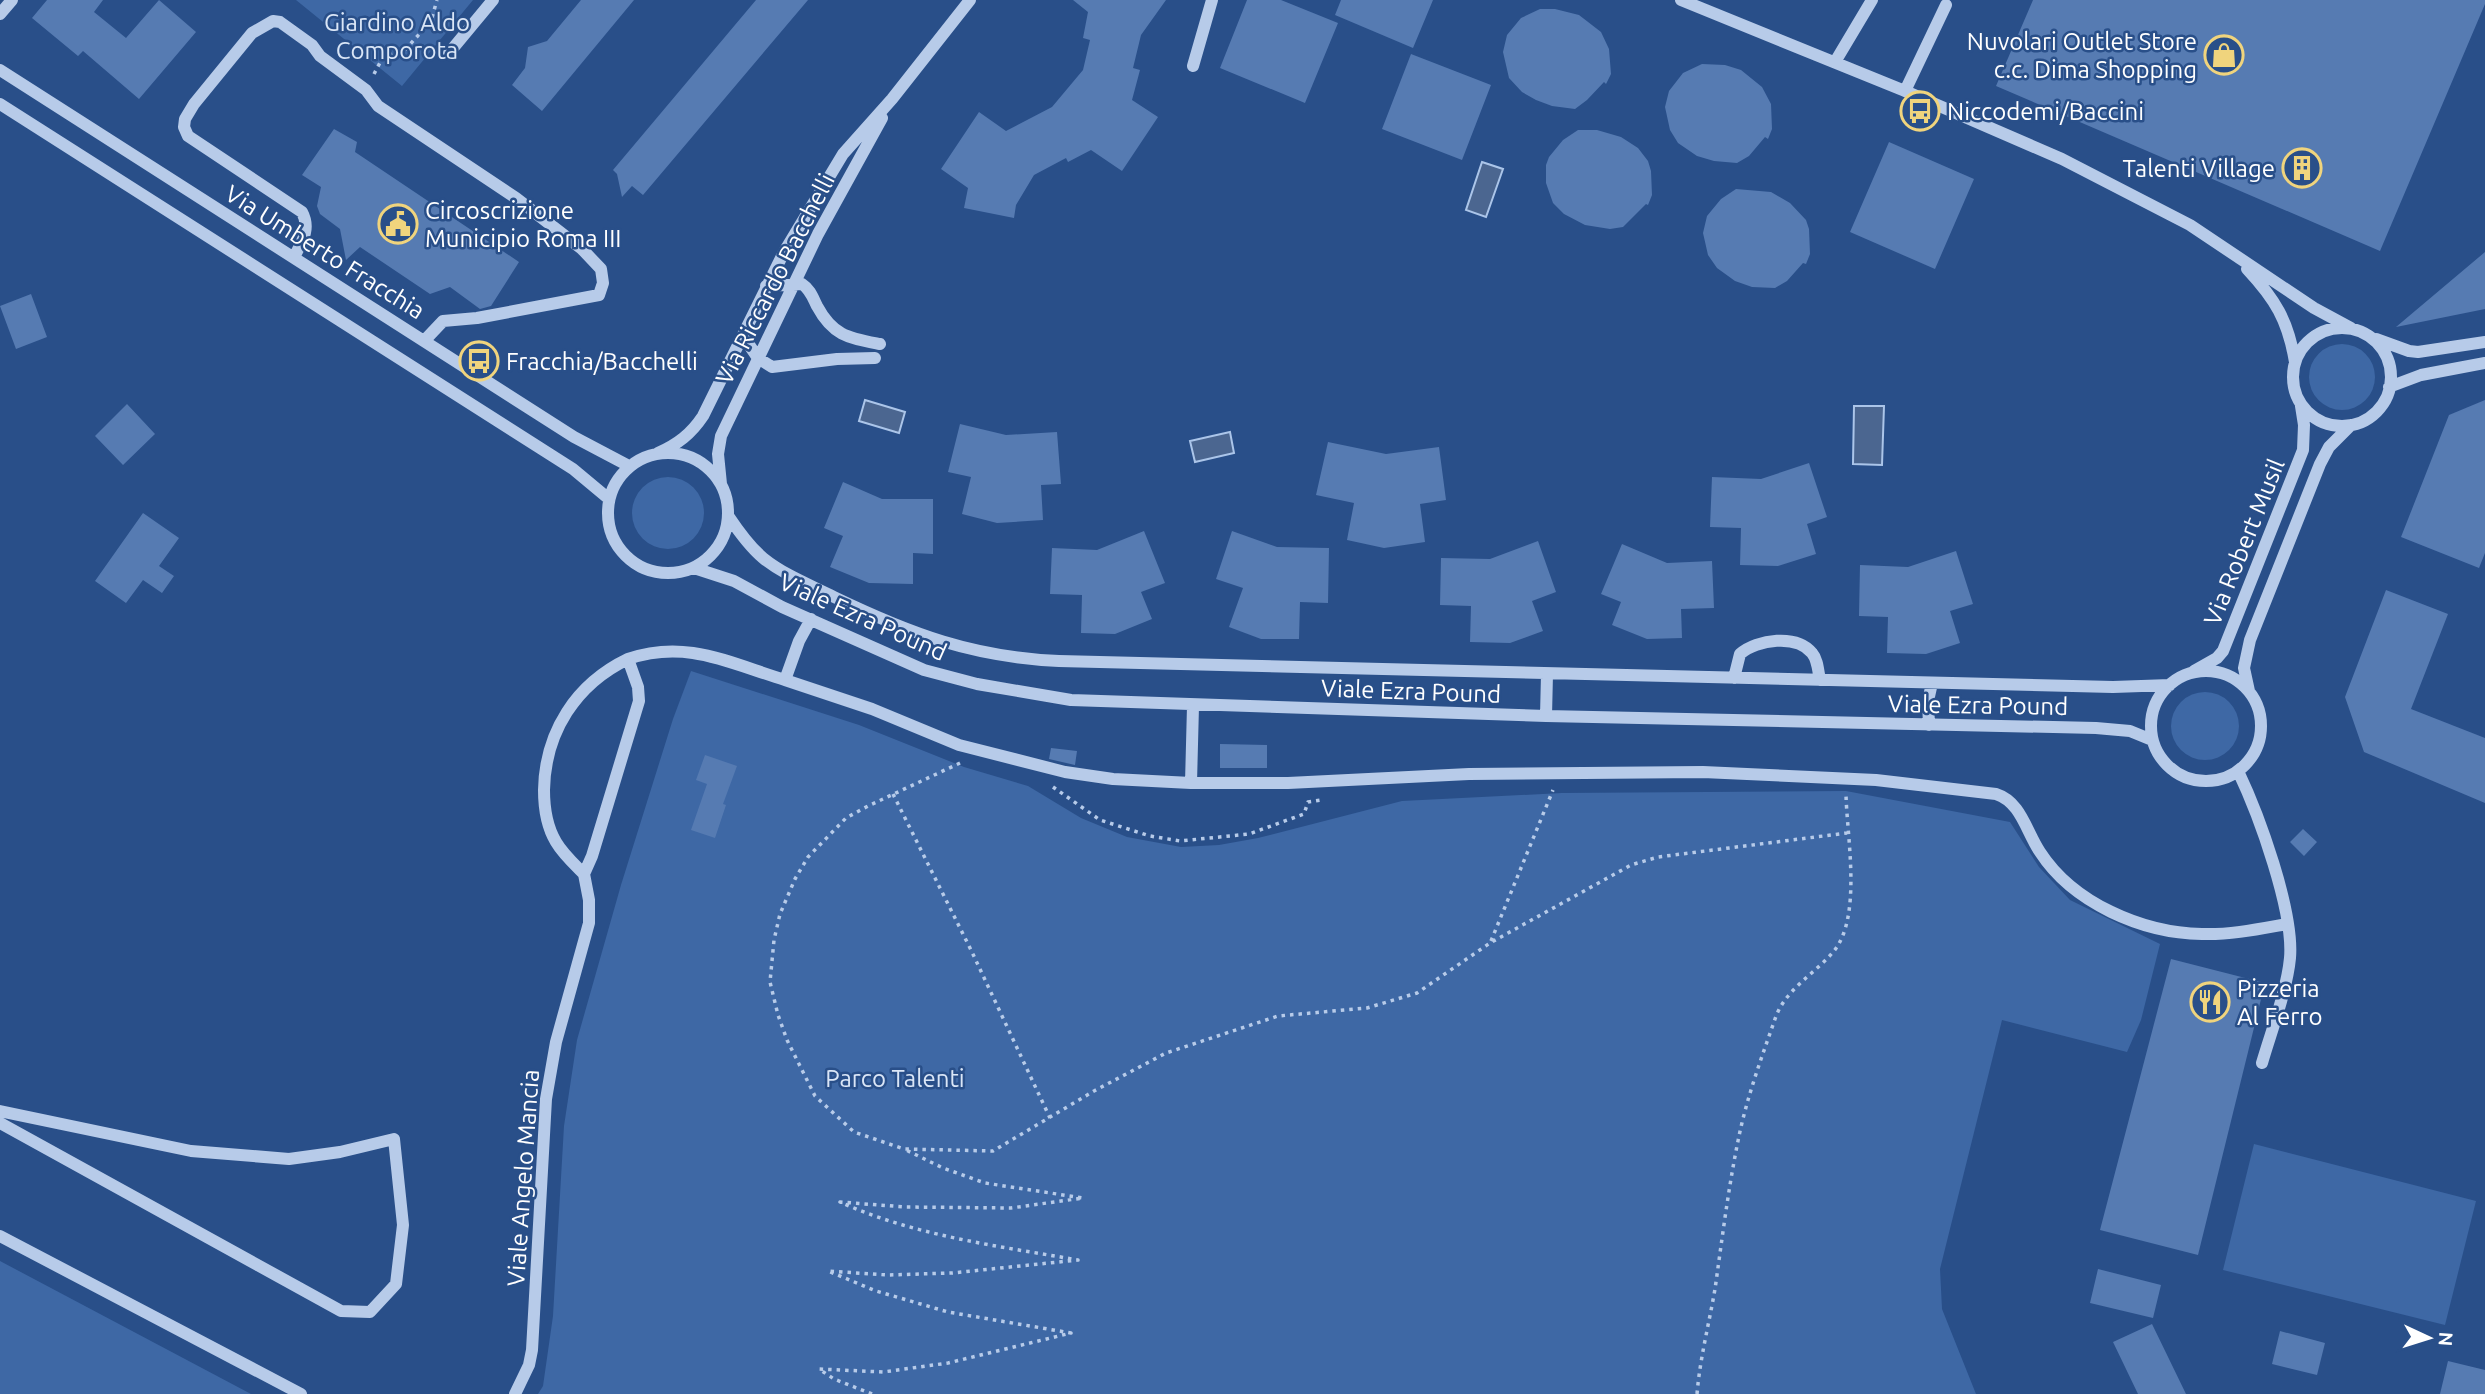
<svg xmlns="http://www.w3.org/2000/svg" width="2485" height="1394" viewBox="0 0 2485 1394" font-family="Ubuntu,sans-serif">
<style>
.green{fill:#3e68a5}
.water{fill:#4b6690;stroke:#abc5e9;stroke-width:2}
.building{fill:#567bb2}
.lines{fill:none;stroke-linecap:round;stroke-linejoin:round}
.path{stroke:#b7cbe9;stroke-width:3.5;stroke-dasharray:3.5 5;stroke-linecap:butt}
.minor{stroke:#b7cbe9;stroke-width:12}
.labels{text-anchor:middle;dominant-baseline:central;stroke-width:5;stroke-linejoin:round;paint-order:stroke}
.park-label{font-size:24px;fill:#dae6f7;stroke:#294f89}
.poi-label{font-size:24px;fill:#fff;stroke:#294f89;text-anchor:start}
.street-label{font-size:24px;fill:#fff;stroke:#294f89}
</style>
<rect width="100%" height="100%" fill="#294f89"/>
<path class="green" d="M296,0H473L402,86Z
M2309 377a33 33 0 1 1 66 0a33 33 0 1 1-66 0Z
M632 513a36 36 0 1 1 72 0a36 36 0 1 1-72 0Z
M691,671L859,725L964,767L1028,786L1081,818L1127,837L1181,847L1219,845L1258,838L1402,801L1562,793L1846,791L2010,822L2039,867L2070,900L2160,944L2141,1020L2127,1052L2002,1020L1940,1269L1942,1309L1976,1394H538L543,1386L553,1316L564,1126L577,1040L621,885L673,719Z
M2171 726a34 34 0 1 1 68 0a34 34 0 1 1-68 0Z
M2254,1144L2476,1201L2445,1325L2223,1270Z
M0,1261L251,1394H0Z"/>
<path class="water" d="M1482,162L1503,169L1486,217L1466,210Z
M865,400L905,412L899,433L859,421Z
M1854,406H1884L1882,465L1853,464Z
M1230,432L1234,453L1195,462L1190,441Z"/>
<path class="building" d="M47,0H103L94,12L126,38L159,0L196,32L139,99L83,51L78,56L32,18Z
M581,0H634L542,111L512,85L525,68L528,47L547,41Z
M756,0H808L643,195L632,186L622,197L617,174L613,170Z
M1073,0H1166L1141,35L1133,68L1140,70L1132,100L1158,117L1122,171L1091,150L1068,162L1066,158L1034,175L1016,205L1014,218L964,208L968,188L941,169L979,112L1006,131L1052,107L1083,70L1090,40L1083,38L1088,12Z
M1247,0H1281L1338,23L1305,103L1220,68Z
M1341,0H1433L1413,48L1335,15Z
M2033,0H2485V4L2380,251L1996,86Z
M1540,9H1555L1579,15L1601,32L1609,49L1611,74L1606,84L1604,82L1587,100L1575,109L1552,106L1536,100L1522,92L1509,78L1503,52L1507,35L1521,18Z
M1411,54L1491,85L1462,160L1382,129Z
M1702,64L1725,65L1741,70L1762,87L1771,104L1772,129L1768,139L1765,137L1749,156L1737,163L1714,161L1697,156L1678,143L1670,130L1665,107L1669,91L1683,73Z
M334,129L357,142L355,152L519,262L491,306L480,309L450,287L430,294L360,247L346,260L340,229L320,214L317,206L321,187L302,175Z
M1578,130H1597L1621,137L1638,148L1648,161L1651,171L1652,195L1648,205L1646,204L1623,227L1610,229L1585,225L1564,214L1553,203L1546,183V165L1549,157L1563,140Z
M1889,142L1974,179L1935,269L1850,232Z
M1736,189L1771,192L1790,203L1806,220L1809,229L1810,254L1806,264L1803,263L1787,281L1775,288L1752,287L1735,281L1717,268L1708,255L1703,233L1707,216L1721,199Z
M2485,252V309L2396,327Z
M31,294L47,337L16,349L0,306Z
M2485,400V553L2479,568L2401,537L2449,415Z
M127,404L155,434L123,465L95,436Z
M960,424L1006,435L1057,432L1061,484L1041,485L1043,520L997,523L962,514L971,477L948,472Z
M1328,442L1386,454L1439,447L1446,500L1420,504L1425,542L1384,548L1347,540L1354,503L1316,495Z
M1809,463L1827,517L1807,524L1816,554L1778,566L1740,565L1741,528L1710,527L1712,477L1761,479Z
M843,482L882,499H933V554L913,553V584L869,583L830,567L843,536L824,528Z
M143,513L179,538L159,566L174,576L162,593L143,580L126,603L95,581Z
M1144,531L1165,583L1141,592L1152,619L1115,634L1081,633L1082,595L1050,594L1052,548L1097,550Z
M1232,531L1277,547L1329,548L1328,603L1300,602L1299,639H1261L1229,627L1243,588L1216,579Z
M1538,541L1556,592L1532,601L1543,631L1510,643L1470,642L1471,606L1440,605L1441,558L1490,559Z
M1622,544L1667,563L1712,561L1714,608L1681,609L1682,638L1647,639L1612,625L1621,602L1601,594Z
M1956,551L1973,604L1950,611L1960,643L1926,654L1887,653L1888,617L1859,616L1860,565L1908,567Z
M2386,590L2448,614L2411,709L2485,738V803L2364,752L2345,697Z
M1220,744L1267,745V768H1220Z
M1051,748L1077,751L1075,765L1049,759Z
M705,755L737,766L723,804L726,805L715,838L691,830L707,784L696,780Z
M2303,829L2317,842L2304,856L2290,842Z
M2171,959L2265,983L2198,1255L2100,1230Z
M2098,1269L2161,1285L2153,1318L2090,1303Z
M2152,1324L2186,1394H2138L2113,1342Z
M2280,1331L2325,1343L2317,1375L2272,1364Z
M2448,1361L2485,1370V1394H2440Z"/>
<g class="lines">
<path class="path" d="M374,74L383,57L405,50L431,21L437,0
M960,763L868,806L846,818L808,857L795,879L780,914L774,940L770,982L778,1015L787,1040L815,1096L854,1132L904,1149L993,1151L1094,1091L1166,1053L1278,1016L1367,1008L1417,993L1490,943L1631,865L1658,857L1847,833
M1053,787L1100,820L1150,836L1180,841L1249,834L1304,814L1308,802L1321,800
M893,794L971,950L1050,1118
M1491,941L1553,790
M872,1394L834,1379L819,1369L883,1372L948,1363L1071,1333L948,1312L876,1291L828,1271L887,1275L952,1273L1078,1260C998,1246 915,1236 840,1202L905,1207L1011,1208L1083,1198L985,1183L943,1168L906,1150
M1697,1394C1700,1358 1709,1324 1715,1289C1722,1240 1728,1190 1738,1141C1746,1100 1761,1059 1775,1019C1785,989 1815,974 1834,951C1862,916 1847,838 1846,795"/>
<path class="minor" d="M1681,0L1905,91L2062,159L2190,225L2314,308L2351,328
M0,14L12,0
M449,53L493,0
M1835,62L1872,0
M1193,66L1212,0
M0,70L574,437L629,466
M1905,91L1946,5
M0,104L573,469L609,499
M294,257C302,242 311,229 302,212L188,136L184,127L185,119L194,104L252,33L273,21L280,22L312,45L320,56L366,90L378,106L516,198L582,249L601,269L603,283L599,295L477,318L443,321L425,340
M2247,269C2275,299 2288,320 2295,362
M766,286L802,284C810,289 813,298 817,306C833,336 849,338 880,344
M2293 377a49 49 0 1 1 98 0a49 49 0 1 1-98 0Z
M743,336L758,358L772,367L837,359L875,358
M2376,339L2409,351L2418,352L2485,342
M2389,387L2421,375L2485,363
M608 513a60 60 0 1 1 120 0a60 60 0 1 1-120 0Z
M658,453C678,444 691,434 703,416L784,252L843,154L892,99L970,0
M721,484L718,454L721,436L818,234L882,118
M729,517C739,532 750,547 763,558C784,575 810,585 834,597C911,634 972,657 1059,661L2113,687L2170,685
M694,568L734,581L782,607L924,670L977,684L1071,700L1546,716L2096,728L2130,731L2152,740
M2194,671L2217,658L2223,651L2303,450L2304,425L2301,406
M2151 726a55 55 0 1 1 110 0a55 55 0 1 1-110 0Z
M1734,678L1740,654C1757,639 1797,634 1812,653C1818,660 1818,671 1820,680
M785,680L872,709L959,745L1065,772L1113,779L1191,783H1288L1469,774L1703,772L1876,780L1996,794C2021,802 2026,831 2040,852C2073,903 2142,933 2202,934C2230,935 2259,929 2287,924
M2249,691L2244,668L2250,640L2320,464L2329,447L2351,425
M1546,716L1547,674
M1929,725L1928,701L1932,683
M2238,771C2259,815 2294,911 2290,958C2287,990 2271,1032 2262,1063
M1191,783L1193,706
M584,874C574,864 563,854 556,842C547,827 544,807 544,790C545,732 576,684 628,659
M0,1111L191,1151L289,1159L340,1152L394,1139L403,1225L396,1284L370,1312L341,1311L0,1123
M0,1236L301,1394
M515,1394L529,1365L532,1350L546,1099L556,1042L589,923V900L584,874L592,856L639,701L638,687L628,659C686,639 729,663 785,680L799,641L811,619"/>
</g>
<defs>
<g id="shop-ring" transform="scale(2.0125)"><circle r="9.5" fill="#294f89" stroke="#f0d47d" stroke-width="1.5"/><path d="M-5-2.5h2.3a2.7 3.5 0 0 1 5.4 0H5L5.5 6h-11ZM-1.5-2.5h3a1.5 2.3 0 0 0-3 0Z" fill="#f0d47d"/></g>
<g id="bus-ring" transform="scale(2.0125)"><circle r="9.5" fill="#294f89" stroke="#f0d47d" stroke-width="1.5"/><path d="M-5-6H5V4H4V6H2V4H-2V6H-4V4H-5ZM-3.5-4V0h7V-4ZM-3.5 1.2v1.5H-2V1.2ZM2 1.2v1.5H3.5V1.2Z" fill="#f0d47d"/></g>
<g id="building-ring" transform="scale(2.0125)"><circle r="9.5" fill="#294f89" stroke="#f0d47d" stroke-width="1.5"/><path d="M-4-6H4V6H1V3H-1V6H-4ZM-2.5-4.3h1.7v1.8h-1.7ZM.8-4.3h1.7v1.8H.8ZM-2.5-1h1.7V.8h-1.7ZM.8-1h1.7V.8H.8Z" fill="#f0d47d"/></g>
<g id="civic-ring" transform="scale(2.0125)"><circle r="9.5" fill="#294f89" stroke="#f0d47d" stroke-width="1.5"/><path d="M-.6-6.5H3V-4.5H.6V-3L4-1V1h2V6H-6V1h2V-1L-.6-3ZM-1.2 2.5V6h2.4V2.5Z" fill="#f0d47d"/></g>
<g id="restaurant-ring" transform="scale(2.0125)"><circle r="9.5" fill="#294f89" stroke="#f0d47d" stroke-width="1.5"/><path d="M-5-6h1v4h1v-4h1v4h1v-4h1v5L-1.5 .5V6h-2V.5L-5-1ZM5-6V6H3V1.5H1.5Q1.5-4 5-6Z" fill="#f0d47d"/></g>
</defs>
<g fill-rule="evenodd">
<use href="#shop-ring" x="2224" y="55"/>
<use href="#bus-ring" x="1920" y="111"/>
<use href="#building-ring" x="2302" y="168"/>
<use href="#civic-ring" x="398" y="224"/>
<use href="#bus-ring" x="479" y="361"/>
<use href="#restaurant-ring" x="2210" y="1002"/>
</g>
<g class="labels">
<g class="park-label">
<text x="397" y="22">Giardino Aldo<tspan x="397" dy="28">Comporota</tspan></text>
<text x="895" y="1078">Parco Talenti</text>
</g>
<g class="poi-label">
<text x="2197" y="41" text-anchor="end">Nuvolari Outlet Store<tspan x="2197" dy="28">c.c. Dima Shopping</tspan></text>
<text x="1947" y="111">Niccodemi/Baccini</text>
<text x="2275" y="168" text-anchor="end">Talenti Village</text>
<text x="425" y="210">Circoscrizione<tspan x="425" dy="28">Municipio Roma III</tspan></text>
<text x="506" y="361">Fracchia/Bacchelli</text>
<text x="2237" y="988">Pizzeria<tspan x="2237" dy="28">Al Ferro</tspan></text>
</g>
<g class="street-label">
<text transform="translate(325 252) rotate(32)">Via Umberto Fracchia</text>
<text transform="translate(775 279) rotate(-63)">Via Riccardo Bacchelli</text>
<text transform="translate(2244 542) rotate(-68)">Via Robert Musil</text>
<text transform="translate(863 617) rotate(24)">Viale Ezra Pound</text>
<text transform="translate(1411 691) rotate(2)">Viale Ezra Pound</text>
<text transform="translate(1978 705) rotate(1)">Viale Ezra Pound</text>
<text transform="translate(523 1178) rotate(-86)">Viale Angelo Mancia</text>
</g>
</g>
<g transform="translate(2429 1338) rotate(94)" stroke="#294f89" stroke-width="5" paint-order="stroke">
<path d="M0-5L12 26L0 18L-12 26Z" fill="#ffffff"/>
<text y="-10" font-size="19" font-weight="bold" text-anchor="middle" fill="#ffffff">N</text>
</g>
</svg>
